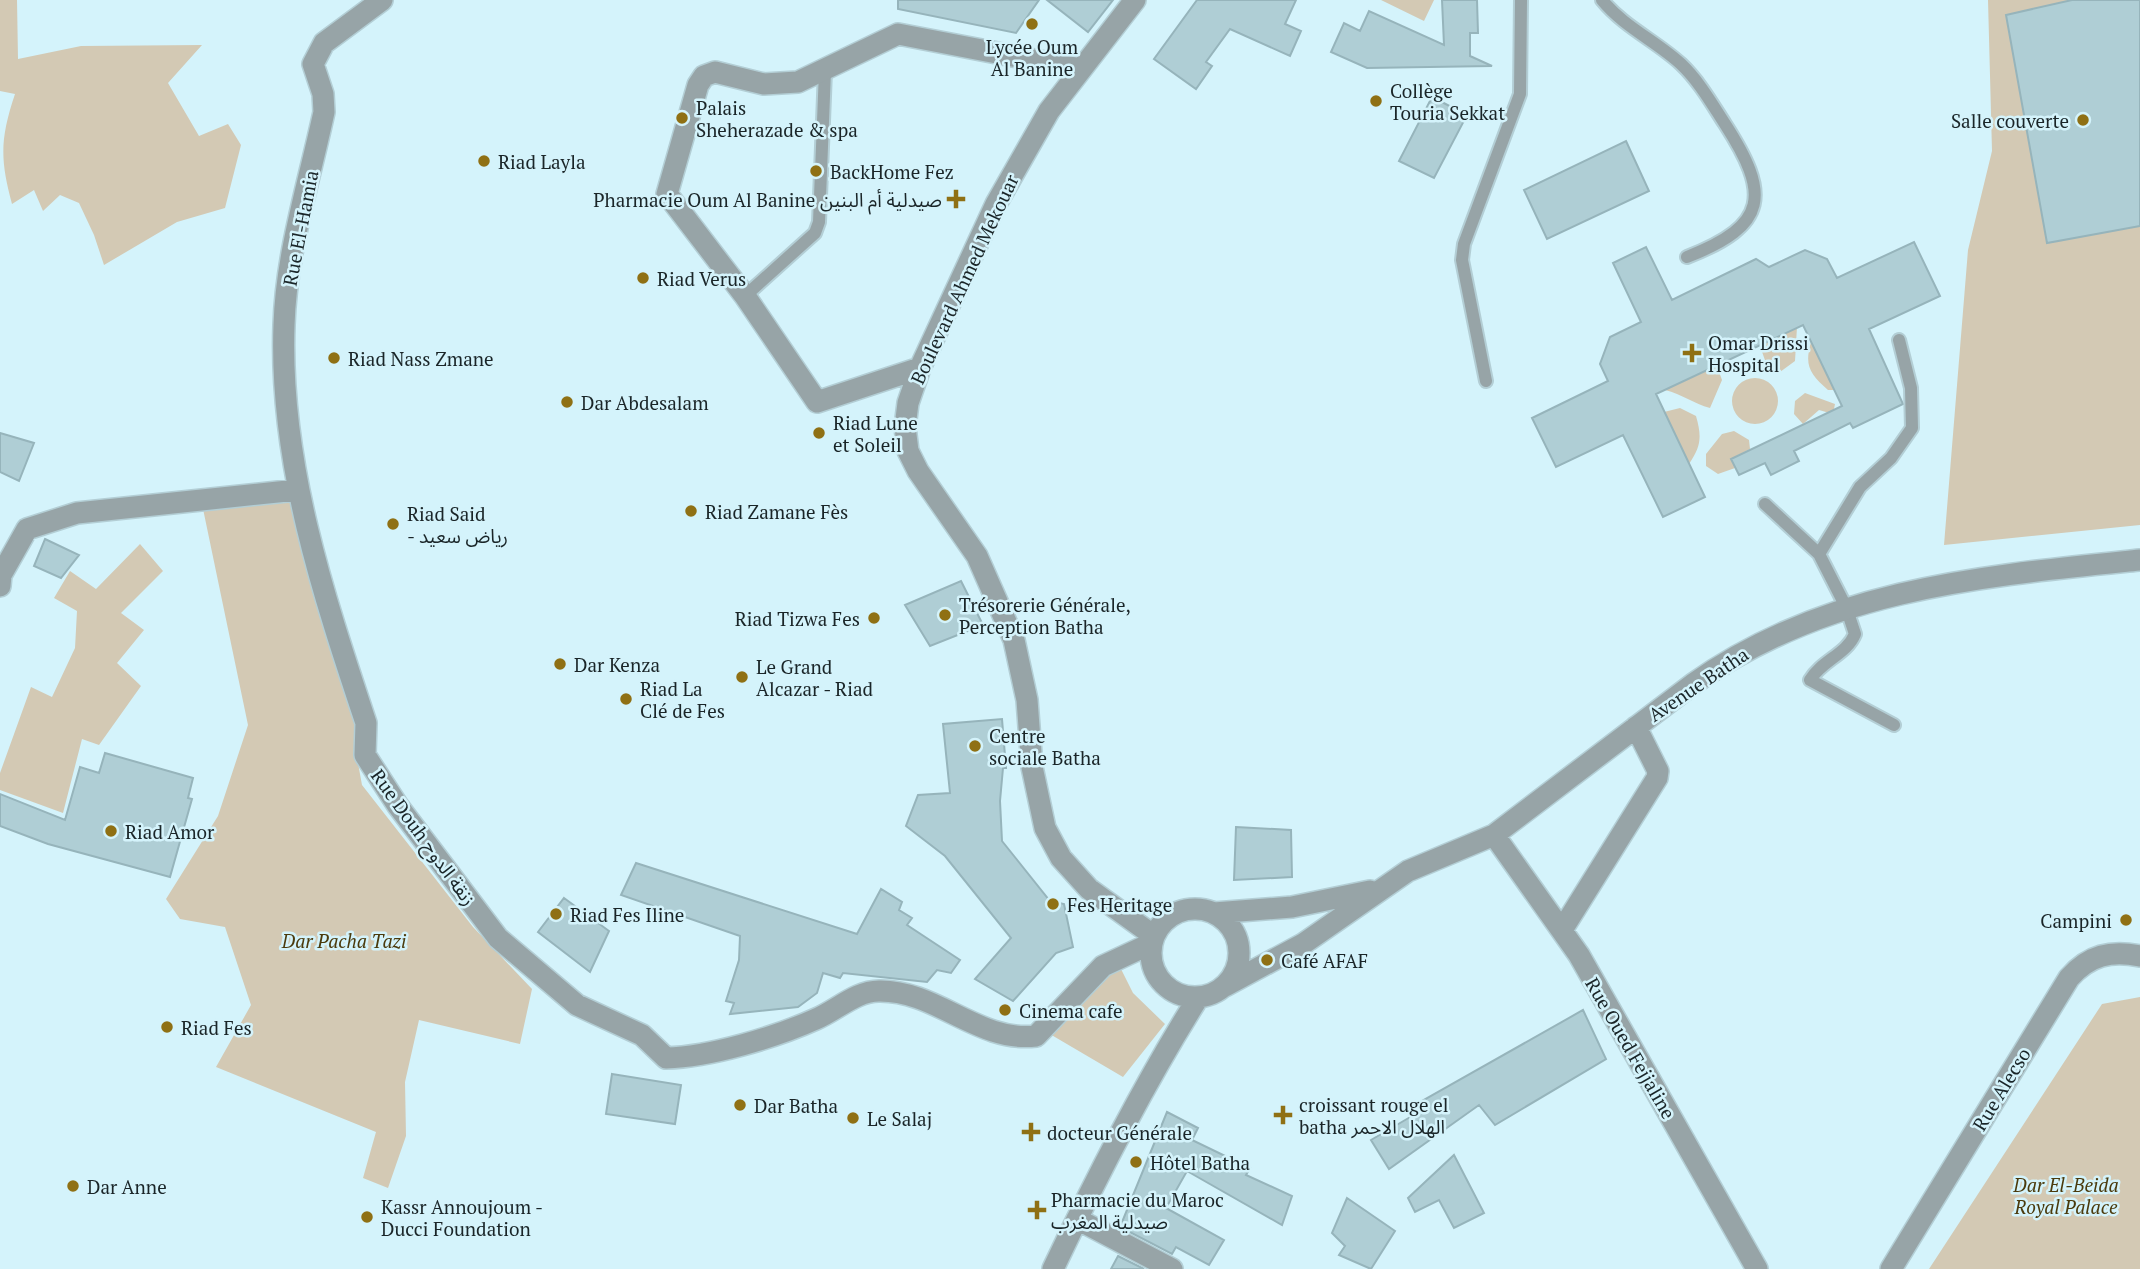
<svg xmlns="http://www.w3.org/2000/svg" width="2140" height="1269" viewBox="0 0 2140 1269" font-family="'PT Serif','Noto Sans Arabic',serif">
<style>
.green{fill:#d3c9b4}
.building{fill:#afced5;stroke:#96b4bb;stroke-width:2}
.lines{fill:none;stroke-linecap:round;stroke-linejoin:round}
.lane-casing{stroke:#b3ced5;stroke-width:16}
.street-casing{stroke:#b3ced5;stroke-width:24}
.lane{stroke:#97a4a7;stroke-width:12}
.street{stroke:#97a4a7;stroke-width:21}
.poi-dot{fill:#8f7014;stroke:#d4f3fb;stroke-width:2.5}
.labels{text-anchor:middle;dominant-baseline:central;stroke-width:5;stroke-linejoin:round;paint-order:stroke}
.poi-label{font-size:19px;fill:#1a2528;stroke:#d4f3fb;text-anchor:start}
.street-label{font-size:19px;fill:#1a2528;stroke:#d4f3fb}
.park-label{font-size:19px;font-style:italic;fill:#4b3a0c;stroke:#d4f3fb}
</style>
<rect width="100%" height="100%" fill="#d4f3fb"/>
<path class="green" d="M0,0H17L18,59L81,46L202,45L168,83L199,136L228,124L241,145L225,208L177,222L104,265L94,235L79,203L60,195L43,211L34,190L12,204C0,159 0,139 15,94L0,91Z
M1381,0H1434L1424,21Z
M1988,0H2140V525L1944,545L1968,250L1992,151Z
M1797,327L1795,361L1780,372L1767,366L1760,346Z
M1811,342L1834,390H1828C1810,374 1804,366 1811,342Z
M1717,366L1722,380L1710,408C1694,404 1682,394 1665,390Z
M1732 401a23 23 0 1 1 46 0a23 23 0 1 1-46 0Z
M1805,393L1835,404L1833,414L1819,410L1803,424L1794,414L1795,401Z
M1680,408L1696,416C1702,437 1701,446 1689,464L1664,412Z
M1734,431L1749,440L1750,449L1731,459L1735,468L1718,474L1706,466V454L1722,434Z
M298,494L360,715L356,752L362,785L473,927L532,989L520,1044L419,1020L405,1082L406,1136L388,1188L363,1178L376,1132L216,1067L251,1005L225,927L180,919L166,899L218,816L248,725L202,504Z
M140,544L163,571L121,613L144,630L117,663L141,686L99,745L82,739L63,813L0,790V773L31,687L52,697L75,648L77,611L54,598L70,571L96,589Z
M1118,963L1133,993L1165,1024L1123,1077L1043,1030Z
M2140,997V1269H1929L2102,1004Z"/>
<path class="building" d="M898,0H1039L1016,33L898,9Z
M1047,0H1113L1088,32Z
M1197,0H1296L1285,24L1301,31L1290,56L1230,29L1206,62L1212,66L1196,89L1154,59Z
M1442,0H1477L1478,33H1470V56L1492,66L1367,68L1331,52L1344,23L1360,31L1369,11L1444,45Z
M2072,0H2140V226L2047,243L2006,15Z
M1432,97L1467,115L1434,178L1399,161Z
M1626,141L1649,191L1547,239L1524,190Z
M1914,242L1940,296L1869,329L1903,404L1853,428L1850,423L1794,451L1799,461L1771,475L1765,463L1739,475L1731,459L1842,406L1803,325L1656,394L1705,497L1663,517L1623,435L1556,467L1532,418L1608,381L1600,364L1610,337L1641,322L1613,263L1646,247L1672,300L1756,259L1769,267L1805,250L1827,259L1837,278Z
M0,433L34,443L19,481L0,472Z
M45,539L79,555L61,578L34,566Z
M961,581L983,625L930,646L905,605Z
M1002,719L1006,768H1003L1000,801L1002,841L1050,901L1064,904L1073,947L1056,953L1013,1001L975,979L1011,938L945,856L906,826L918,795L950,793L943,724Z
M105,753L193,778L188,798L192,799L170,877L48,844L0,826V794L65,820L80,767L99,773Z
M1236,827L1291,830L1292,877L1234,880Z
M636,863L857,934L881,889L902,902L899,910L912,918L907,925L960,960L951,973L937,970L927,982L843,973L840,978L823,973L817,993L798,1007L730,1014L734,1003L726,1001L739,960L740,936L621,895Z
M564,898L609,931L590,972L538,932Z
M1583,1010L1606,1059L1495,1125L1479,1105L1389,1169L1371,1140L1412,1116L1408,1109Z
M612,1074L681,1085L675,1124L606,1114Z
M1167,1112L1198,1128L1192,1140L1250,1168L1246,1175L1292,1196L1282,1225L1187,1171L1166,1208L1224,1240L1209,1265L1176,1247L1172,1254L1120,1227Z
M1454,1155L1484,1213L1454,1228L1439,1200L1415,1212L1408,1198Z
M1347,1198L1395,1231L1371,1269L1339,1255L1345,1246L1332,1233Z
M1118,1256L1144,1269H1111Z"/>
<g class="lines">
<g class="lane-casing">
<path id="lane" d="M1602,0C1624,27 1656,41 1681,64C1699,81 1712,104 1725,124C1770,194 1769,225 1687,257
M745,296L815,233L819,222L825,71
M1486,381L1462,260L1464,244L1520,94L1521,0
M1765,504L1819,554L1846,607L1855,634C1847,654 1821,661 1810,680L1894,725
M1819,554L1860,487L1891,458L1912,428L1911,388L1899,340"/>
</g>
<g class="street-casing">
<path id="street" d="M382,0L324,43L313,64L323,94L324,112C309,182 286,254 284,325C279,462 323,594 366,723L365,755L398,806L498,938L577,1005L642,1035L666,1058C710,1057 776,1037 816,1019C837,1010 856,991 879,991C936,990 979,1043 1036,1036L1103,966L1152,943
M1135,0L1049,111L996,204L920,368L908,403L905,427L908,451L918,471L977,556L1014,640L1027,700L1032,767L1045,828L1061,858L1089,889L1154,936
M920,368L817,402L745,296L667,194L698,85L704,76L715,72L764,84L798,82L898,34L1081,69
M0,586L1,575L27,529L77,513L297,490
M1494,835L1579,955L1757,1269
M1151 953a44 44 0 1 1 88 0a44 44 0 1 1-88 0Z
M1214,913L1292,907L1370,891
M1562,930L1657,778L1658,771L1636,727
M1225,986L1303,944L1408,871L1494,835L1693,684C1826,589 1983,576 2140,560
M1077,1219L1172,1269
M1053,1269C1097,1176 1143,1085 1198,998
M1891,1269L2069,978C2089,955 2111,950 2140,956"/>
</g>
<use href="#lane" class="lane"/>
<use href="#street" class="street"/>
</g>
<g class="poi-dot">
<circle cx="1032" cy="24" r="7"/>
<circle cx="1376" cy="101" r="7"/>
<circle cx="682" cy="118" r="7"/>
<circle cx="2083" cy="120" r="7"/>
<circle cx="484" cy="161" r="7"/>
<circle cx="816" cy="171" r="7"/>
<path d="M952.5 188.5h7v7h7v7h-7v7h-7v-7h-7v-7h7z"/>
<circle cx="643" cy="278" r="7"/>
<path d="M1688.5 342.5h7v7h7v7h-7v7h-7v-7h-7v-7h7z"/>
<circle cx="334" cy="358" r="7"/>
<circle cx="567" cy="402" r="7"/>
<circle cx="819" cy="433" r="7"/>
<circle cx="691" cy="511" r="7"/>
<circle cx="393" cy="524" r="7"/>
<circle cx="945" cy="615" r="7"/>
<circle cx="874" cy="618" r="7"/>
<circle cx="560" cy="664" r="7"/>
<circle cx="742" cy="677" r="7"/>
<circle cx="626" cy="699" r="7"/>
<circle cx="975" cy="746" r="7"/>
<circle cx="111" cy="831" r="7"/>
<circle cx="1053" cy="904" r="7"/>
<circle cx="556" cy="914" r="7"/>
<circle cx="2126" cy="920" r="7"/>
<circle cx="1267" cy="960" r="7"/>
<circle cx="1005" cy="1010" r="7"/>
<circle cx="167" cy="1027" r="7"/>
<circle cx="740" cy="1105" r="7"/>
<path d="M1279.5 1104.5h7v7h7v7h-7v7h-7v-7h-7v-7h7z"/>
<circle cx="853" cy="1118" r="7"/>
<path d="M1027.5 1121.5h7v7h7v7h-7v7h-7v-7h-7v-7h7z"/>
<circle cx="1136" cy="1162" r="7"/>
<circle cx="73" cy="1186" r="7"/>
<path d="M1033.5 1199.5h7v7h7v7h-7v7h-7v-7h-7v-7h7z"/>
<circle cx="367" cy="1217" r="7"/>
</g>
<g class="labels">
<g class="poi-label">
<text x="1032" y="46" text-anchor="middle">Lycée Oum<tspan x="1032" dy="22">Al Banine</tspan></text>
<text x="1390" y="90">Collège<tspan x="1390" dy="22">Touria Sekkat</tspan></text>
<text x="696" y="107">Palais<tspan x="696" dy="22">Sheherazade &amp; spa</tspan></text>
<text x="2069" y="120" text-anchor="end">Salle couverte</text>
<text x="498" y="161">Riad Layla</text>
<text x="830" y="171">BackHome Fez</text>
<text x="942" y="199" text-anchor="end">Pharmacie Oum Al Banine صيدلية أم البنين</text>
<text x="657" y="278">Riad Verus</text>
<text x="1708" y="342">Omar Drissi<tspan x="1708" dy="22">Hospital</tspan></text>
<text x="348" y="358">Riad Nass Zmane</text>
<text x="581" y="402">Dar Abdesalam</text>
<text x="833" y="422">Riad Lune<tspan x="833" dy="22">et Soleil</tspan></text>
<text x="705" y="511">Riad Zamane Fès</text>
<text x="407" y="513">Riad Said<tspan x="407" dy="22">- رياض سعيد</tspan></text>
<text x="959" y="604">Trésorerie Générale,<tspan x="959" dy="22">Perception Batha</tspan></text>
<text x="860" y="618" text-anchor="end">Riad Tizwa Fes</text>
<text x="574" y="664">Dar Kenza</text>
<text x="756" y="666">Le Grand<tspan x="756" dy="22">Alcazar - Riad</tspan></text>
<text x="640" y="688">Riad La<tspan x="640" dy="22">Clé de Fes</tspan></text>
<text x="989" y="735">Centre<tspan x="989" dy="22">sociale Batha</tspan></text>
<text x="125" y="831">Riad Amor</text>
<text x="1067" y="904">Fes Heritage</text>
<text x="570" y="914">Riad Fes Iline</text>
<text x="2112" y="920" text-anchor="end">Campini</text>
<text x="1281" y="960">Café AFAF</text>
<text x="1019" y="1010">Cinema cafe</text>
<text x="181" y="1027">Riad Fes</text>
<text x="1299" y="1104">croissant rouge el<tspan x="1299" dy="22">batha الهلال الاحمر</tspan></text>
<text x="754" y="1105">Dar Batha</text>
<text x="867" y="1118">Le Salaj</text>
<text x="1047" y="1132">docteur Générale</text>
<text x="1150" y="1162">Hôtel Batha</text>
<text x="87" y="1186">Dar Anne</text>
<text x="1051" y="1199">Pharmacie du Maroc<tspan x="1051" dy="22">صيدلية المغرب</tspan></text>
<text x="381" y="1206">Kassr Annoujoum -<tspan x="381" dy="22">Ducci Foundation</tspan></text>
</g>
<g class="street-label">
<text transform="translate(300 228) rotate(-79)">Rue El-Hamia</text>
<text transform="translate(964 279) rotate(-65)">Boulevard Ahmed Mekouar</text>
<text transform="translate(1698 684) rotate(-34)">Avenue Batha</text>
<text transform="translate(424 837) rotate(54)">Rue Douh زنقة الدوح</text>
<text transform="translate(1631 1048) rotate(60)">Rue Oued Fejjaline</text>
<text transform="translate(2001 1089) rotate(-59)">Rue Alecso</text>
</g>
<g class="park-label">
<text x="344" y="940">Dar Pacha Tazi</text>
<text x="2066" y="1184">Dar El-Beida<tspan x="2066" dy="22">Royal Palace</tspan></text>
</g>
</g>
</svg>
